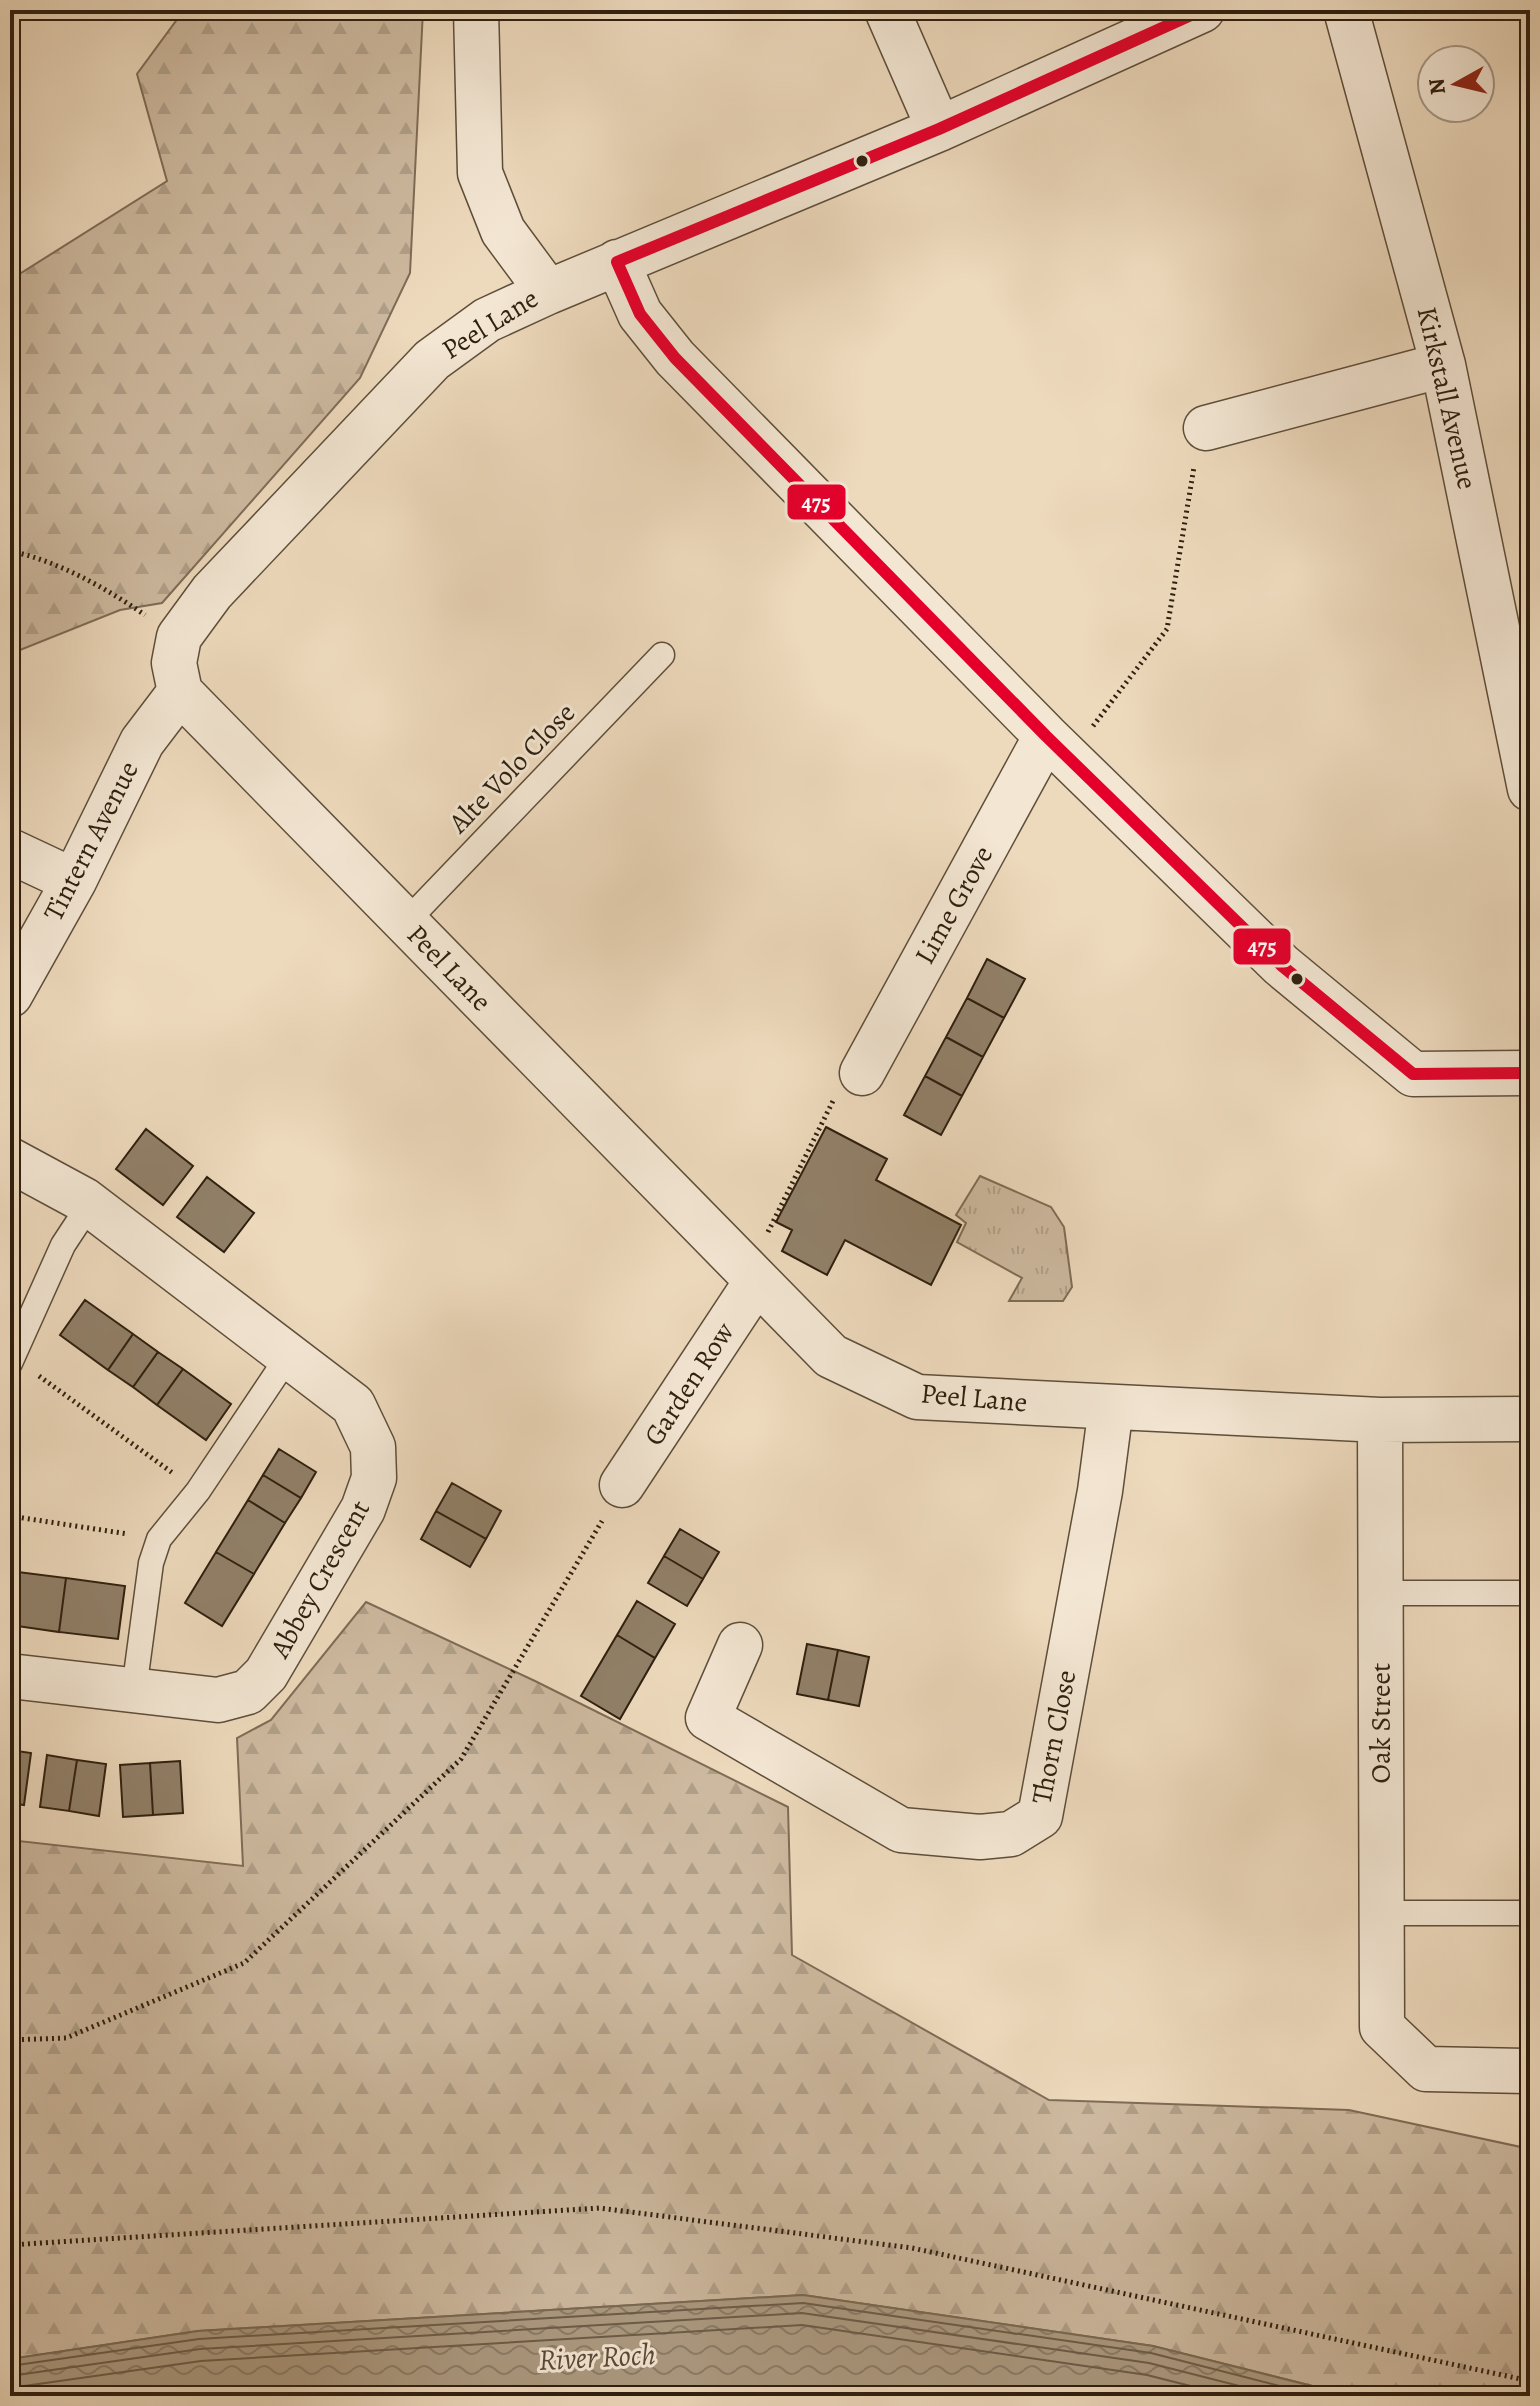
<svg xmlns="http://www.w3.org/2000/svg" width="1540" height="2406" viewBox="0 0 1540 2406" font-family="Alegreya,serif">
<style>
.grass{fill:url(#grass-tufts);stroke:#7e6c57;stroke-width:2}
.forest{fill:url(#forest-firs);stroke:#7e6c57;stroke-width:2}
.water{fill:url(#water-waves);stroke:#7a6953;stroke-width:2}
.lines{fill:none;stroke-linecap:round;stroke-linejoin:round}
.shore{stroke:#6d5c48;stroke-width:2}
.building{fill:#918069;stroke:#2e1f0f;stroke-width:2}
.service-casing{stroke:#5e4e3a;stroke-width:27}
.minor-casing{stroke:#5e4e3a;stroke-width:47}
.path{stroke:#2e1f0f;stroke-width:5;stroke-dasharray:2 4;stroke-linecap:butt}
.service{stroke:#f3e6d3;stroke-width:24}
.minor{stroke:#f3e6d3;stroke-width:44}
.bus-1-casing{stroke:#f3e6d3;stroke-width:18}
.bus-1{stroke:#e4002b;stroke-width:12}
.bus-dot{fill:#2e1f0f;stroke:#f3e6d3;stroke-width:3}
.labels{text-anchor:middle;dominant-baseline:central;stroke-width:6;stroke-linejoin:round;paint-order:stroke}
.street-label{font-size:28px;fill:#2e1f0f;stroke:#f3e6d3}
.water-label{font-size:30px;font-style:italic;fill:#5a4a37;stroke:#f3e6d3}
.line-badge{stroke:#f3e6d3;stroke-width:3}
.badge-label{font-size:22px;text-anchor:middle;font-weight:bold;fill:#fff}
</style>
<defs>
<pattern id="grass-tufts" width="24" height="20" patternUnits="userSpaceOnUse" patternTransform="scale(2)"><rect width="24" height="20" fill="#cdb99f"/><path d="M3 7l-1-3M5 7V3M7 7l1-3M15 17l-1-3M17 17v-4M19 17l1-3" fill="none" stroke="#b09f88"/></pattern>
<pattern id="forest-firs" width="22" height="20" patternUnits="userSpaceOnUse" patternTransform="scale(2)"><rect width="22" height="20" fill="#cdb99f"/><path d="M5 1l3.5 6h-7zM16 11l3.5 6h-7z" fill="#b09f88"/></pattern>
<pattern id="water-waves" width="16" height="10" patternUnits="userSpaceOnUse" patternTransform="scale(2)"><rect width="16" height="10" fill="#ac9a81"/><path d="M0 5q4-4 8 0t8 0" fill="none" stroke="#8c7d68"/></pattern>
</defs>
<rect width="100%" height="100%" fill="#edd9bc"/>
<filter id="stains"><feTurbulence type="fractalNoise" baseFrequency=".0025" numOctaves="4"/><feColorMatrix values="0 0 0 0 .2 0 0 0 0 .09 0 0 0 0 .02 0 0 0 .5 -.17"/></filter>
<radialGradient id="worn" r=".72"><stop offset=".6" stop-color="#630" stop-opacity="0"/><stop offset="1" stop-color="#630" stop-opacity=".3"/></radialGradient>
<path class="grass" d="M980,1176L1051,1207L1064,1227L1072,1287L1063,1301H1009L1022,1278L957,1242L966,1223L956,1215Z"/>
<path class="forest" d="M184,10H423L410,273L360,378L162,603L120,610L10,654V280L167,181L137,74Z
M366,1602L535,1681L788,1807L792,1955L1049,2100L1349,2110L1530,2149V2396H1352L1153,2346L803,2295L198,2331L10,2359V1840L243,1866L237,1738L271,1720Z"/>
<path class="water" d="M803,2295L1153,2346L1352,2396H10V2359L198,2331Z"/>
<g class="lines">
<path class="shore" d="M10,2366L199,2339L803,2303L1151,2353L1319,2396
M10,2376L200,2349L802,2313L1149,2363L1279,2396
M10,2388L201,2361L802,2325L1147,2375L1230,2396"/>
</g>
<path class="building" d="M987,959L1025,979L1004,1018L967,998Z
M967,998L1004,1018L983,1057L946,1037Z
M946,1037L983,1057L962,1096L925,1076Z
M925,1076L962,1096L941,1135L904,1115Z
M826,1127L887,1159L876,1180L961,1225L931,1285L845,1240L827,1275L782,1251L792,1230L776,1222Z
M146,1129L193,1166L163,1205L116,1169Z
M207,1177L254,1213L224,1252L177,1217Z
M85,1300L133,1334L108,1370L60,1335Z
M133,1334L158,1352L133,1387L108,1370Z
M158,1352L183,1369L157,1405L133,1387Z
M183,1369L231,1404L206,1440L157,1405Z
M279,1449L316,1472L301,1498L263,1475Z
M263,1475L301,1498L285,1523L248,1500Z
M452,1483L501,1511L486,1539L436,1511Z
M248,1500L285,1523L254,1574L216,1552Z
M436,1511L486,1539L470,1567L421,1539Z
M680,1529L719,1552L703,1579L664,1556Z
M216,1552L254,1574L222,1626L185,1603Z
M664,1556L703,1579L687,1606L648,1583Z
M10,1571L66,1578L59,1632L10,1625Z
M66,1578L125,1586L118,1639L59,1632Z
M637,1601L675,1624L655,1658L617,1635Z
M617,1635L655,1658L620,1719L581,1696Z
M807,1644L838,1650L828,1700L797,1694Z
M838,1650L869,1657L859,1706L828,1700Z
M10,1750L31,1753L24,1805L10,1803Z
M47,1755L77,1760L69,1811L40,1807Z
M77,1760L106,1764L99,1816L69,1811Z
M180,1761L183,1813L153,1815L150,1763Z
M150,1763L153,1815L123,1817L120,1765Z"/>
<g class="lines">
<g class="service-casing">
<path id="service" d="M405,923L662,655
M10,1363L63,1245L90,1204
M1380,1593H1530
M134,1690L151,1563L159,1539L198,1491L289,1355
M1381,1913H1530"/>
</g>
<g class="minor-casing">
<path id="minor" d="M476,10L480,173L503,231L548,292L487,320L432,360L212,592L179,637L174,663L180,692L831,1356L917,1397L1380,1420L1530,1419
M887,10L939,129
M1346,10L1443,365L1530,789
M617,262L640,314L675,358L1046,736L1281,965L1413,1074L1530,1073
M548,292L939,129L1202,10
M1206,428L1443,365
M10,851L74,881
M10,995L74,881L142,742L180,692
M862,1073L1046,736
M10,1160L84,1200L353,1405L373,1447L374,1478L363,1509L266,1674L248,1692L218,1700L10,1676
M1380,1420L1382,2027L1426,2069L1530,2071
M622,1485L756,1282
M740,1645L708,1718L901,1830L980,1837L1011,1834L1040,1816L1100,1491L1111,1407"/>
</g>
<path class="path" d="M10,551C58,561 104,587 145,615
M1093,726L1167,629L1194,467
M768,1232L833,1101
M39,1376L174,1474
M10,1516L128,1534
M10,2040L66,2038L244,1963L461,1759L602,1521
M10,2245L599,2208L912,2248L1530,2381"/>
<use href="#service" class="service"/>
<use href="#minor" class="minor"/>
<g class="bus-1-casing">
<path id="bus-1" d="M617,262L640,314L675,358L1046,736L1281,965L1413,1074L1530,1073
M617,262L939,129L1202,10"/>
</g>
<use href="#bus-1" class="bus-1"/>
</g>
<g class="bus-dot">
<circle cx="862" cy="161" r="7"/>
<circle cx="1297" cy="979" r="7"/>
</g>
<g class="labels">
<g class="street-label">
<text transform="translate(490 324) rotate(-32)">Peel Lane</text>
<text transform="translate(1447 398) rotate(77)">Kirkstall Avenue</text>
<text transform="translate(512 768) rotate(-46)">Alte Volo Close</text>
<text transform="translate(91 841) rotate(-63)">Tintern Avenue</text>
<text transform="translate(954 905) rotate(-61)">Lime Grove</text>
<text transform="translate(449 968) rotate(46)">Peel Lane</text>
<text transform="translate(689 1384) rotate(-57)">Garden Row</text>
<text transform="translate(974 1398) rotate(5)">Peel Lane</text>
<text transform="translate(320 1579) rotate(-61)">Abbey Crescent</text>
<text transform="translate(1381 1723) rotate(-90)">Oak Street</text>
<text transform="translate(1054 1737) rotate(-79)">Thorn Close</text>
</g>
<g class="water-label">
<text transform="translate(597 2357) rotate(-3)">River Roch</text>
</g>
</g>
<g class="line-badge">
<rect x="786" y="483" width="61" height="38" rx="8" fill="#e4002b"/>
<rect x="1232" y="927" width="60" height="39" rx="8" fill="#e4002b"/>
</g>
<g class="badge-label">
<text x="816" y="510">475</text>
<text x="1262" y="954">475</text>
</g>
<rect width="1540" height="2406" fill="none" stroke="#edd9bc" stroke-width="40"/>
<rect x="12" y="12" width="1516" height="2382" fill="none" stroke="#2e1f0f" stroke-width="4"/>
<rect x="20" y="20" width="1500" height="2366" fill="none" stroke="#2e1f0f" stroke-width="2"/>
<g transform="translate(1456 84) rotate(262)"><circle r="38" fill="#f3e6d3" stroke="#a49685" stroke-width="2"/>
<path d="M0-6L14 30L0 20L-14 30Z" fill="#8f2418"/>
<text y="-12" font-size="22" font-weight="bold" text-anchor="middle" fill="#2e1f0f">N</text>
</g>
<rect width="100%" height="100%" filter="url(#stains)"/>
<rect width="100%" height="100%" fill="url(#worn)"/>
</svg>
